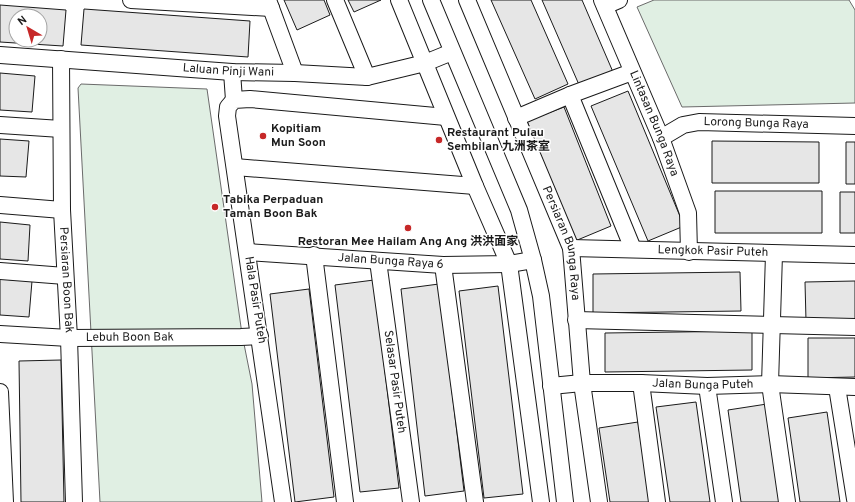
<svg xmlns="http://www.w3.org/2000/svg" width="855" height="502" viewBox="0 0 855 502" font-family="Overpass,'Noto Sans SC',sans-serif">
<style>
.green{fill:#e0efe3;stroke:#6a6a6a}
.building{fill:#e6e6e6;stroke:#1a1a1a;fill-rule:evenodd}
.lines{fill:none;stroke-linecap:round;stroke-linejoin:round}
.minor-casing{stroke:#1a1a1a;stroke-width:18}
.minor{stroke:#fff;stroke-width:16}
.poi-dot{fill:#c62828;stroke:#fff;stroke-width:1.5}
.labels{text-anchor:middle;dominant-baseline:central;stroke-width:3;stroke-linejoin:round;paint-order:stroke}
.street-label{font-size:12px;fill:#1a1a1a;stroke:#fff}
.poi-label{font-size:12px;font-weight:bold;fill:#1a1a1a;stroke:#fff;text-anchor:start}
</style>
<rect width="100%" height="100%" fill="#fff"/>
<path class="green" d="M654,0H849L855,10V103L682,107L637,7Z
M81,84L207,89L242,334L252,384L262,502H100L78,88Z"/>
<path class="building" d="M284,0H324L330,15L297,30Z
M348,0H381L354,12Z
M491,0H531L568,84L535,99Z
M542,0H582L613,72L580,87Z
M0,5L66,10L63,46L0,42ZM16,16H40V40H16Z
M84,9L250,21L248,57L81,45Z
M0,73L35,76L32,112L0,110Z
M628,91L684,226L648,241L591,106Z
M564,107L611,226L575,241L527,121Z
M0,139L29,141L26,177L0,176Z
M712,141L819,142V183H712Z
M846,142H855V184H846Z
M715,191H822V233H715Z
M840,192H855V233H840Z
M0,222L30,225L28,261L0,259Z
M740,272L741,311L593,313V274Z
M0,279L32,281L29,317L0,315Z
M374,280L399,488L360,492L335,285Z
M855,281V320L806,321L805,282Z
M439,284L464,491L425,496L401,289Z
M498,286L523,494L484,498L459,291Z
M309,289L334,497L295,502L270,294Z
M752,331V370L605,372V333Z
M808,338H855V377L808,378Z
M61,360L64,502H21L19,361Z
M696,402L710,502H670L656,407Z
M767,404L781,502H741L728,410Z
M827,412L840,502H800L788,418Z
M638,422L650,502H610L599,428Z"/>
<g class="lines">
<g class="minor-casing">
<g id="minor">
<path d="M131,0L271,8"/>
<path d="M268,0L295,73"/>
<path d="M335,0L367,77"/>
<path d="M399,0L475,186L509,264L541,502"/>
<path d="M431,0L519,210L533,260L541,296L565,502"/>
<path id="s1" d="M467,0L571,248L582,383L599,502"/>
<path id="s2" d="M602,0L661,138L688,213L689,252"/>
<path d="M605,6L619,0"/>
<path id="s3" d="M0,55L232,72L295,73L367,77L425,63L452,52"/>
<path id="s4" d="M61,59L62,210L69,338L74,502"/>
<path d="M232,72L234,100"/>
<path d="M570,95L633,249"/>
<path d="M516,118L570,95L632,72"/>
<path d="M0,125L61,129"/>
<path id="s5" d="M661,138L683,125L699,122L855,126"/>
<path d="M235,167L475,186"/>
<path d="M0,205L62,210"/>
<path id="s6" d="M571,248L855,255"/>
<path id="s7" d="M248,252L443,265L509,264L533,260"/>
<path d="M774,254L770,384L787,502"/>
<path d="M314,255L345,502"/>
<path id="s8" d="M378,261L411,502"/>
<path d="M443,265L475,502"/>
<path d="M0,271L65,276"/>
<path d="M576,320L855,327"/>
<path id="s9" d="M0,334L69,338L241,337L260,336"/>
<path d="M641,383L657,502"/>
<path id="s10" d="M551,386L582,383H641L707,386L770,384L855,387"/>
<path d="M707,386L724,502"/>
<path d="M837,387L855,499"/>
<path d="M0,392L5,502"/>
<path d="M283,502L227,116L228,107L234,100L250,99L446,117"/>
</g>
</g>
<use href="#minor" class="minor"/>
</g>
<g class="poi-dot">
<circle cx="263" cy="136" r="4"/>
<circle cx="439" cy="140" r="4"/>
<circle cx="215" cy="207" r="4"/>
<circle cx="408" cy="228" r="4"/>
</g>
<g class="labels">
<g class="street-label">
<text stroke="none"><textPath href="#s3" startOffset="229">Laluan Pinji Wani</textPath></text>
<text stroke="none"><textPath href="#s5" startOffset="99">Lorong Bunga Raya</textPath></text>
<text stroke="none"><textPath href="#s2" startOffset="134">Lintasan Bunga Raya</textPath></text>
<text stroke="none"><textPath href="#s1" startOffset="262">Persiaran Bunga Raya</textPath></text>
<text stroke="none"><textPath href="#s6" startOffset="142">Lengkok Pasir Puteh</textPath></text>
<text stroke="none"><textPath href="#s7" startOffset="143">Jalan Bunga Raya 6</textPath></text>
<text stroke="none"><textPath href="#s4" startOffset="221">Persiaran Boon Bak</textPath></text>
<text transform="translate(255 300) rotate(81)">Hala Pasir Puteh</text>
<text stroke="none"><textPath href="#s9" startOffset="130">Lebuh Boon Bak</textPath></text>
<text stroke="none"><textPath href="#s8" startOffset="122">Selasar Pasir Puteh</textPath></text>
<text stroke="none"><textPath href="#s10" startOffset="152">Jalan Bunga Puteh</textPath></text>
</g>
<g class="poi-label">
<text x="271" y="129">Kopitiam<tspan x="271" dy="14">Mun Soon</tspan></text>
<text x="447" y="133">Restaurant Pulau<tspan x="447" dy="14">Sembilan 九洲茶室</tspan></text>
<text x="223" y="200">Tabika Perpaduan<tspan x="223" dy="14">Taman Boon Bak</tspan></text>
<text x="408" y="242" text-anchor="middle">Restoran Mee Hailam Ang Ang 洪洪面家</text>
</g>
</g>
<g transform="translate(28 28) rotate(322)"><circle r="19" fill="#ffffff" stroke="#a3a3a3"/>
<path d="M0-3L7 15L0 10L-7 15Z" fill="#c62828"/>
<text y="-6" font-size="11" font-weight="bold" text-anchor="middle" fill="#1a1a1a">N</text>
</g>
</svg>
